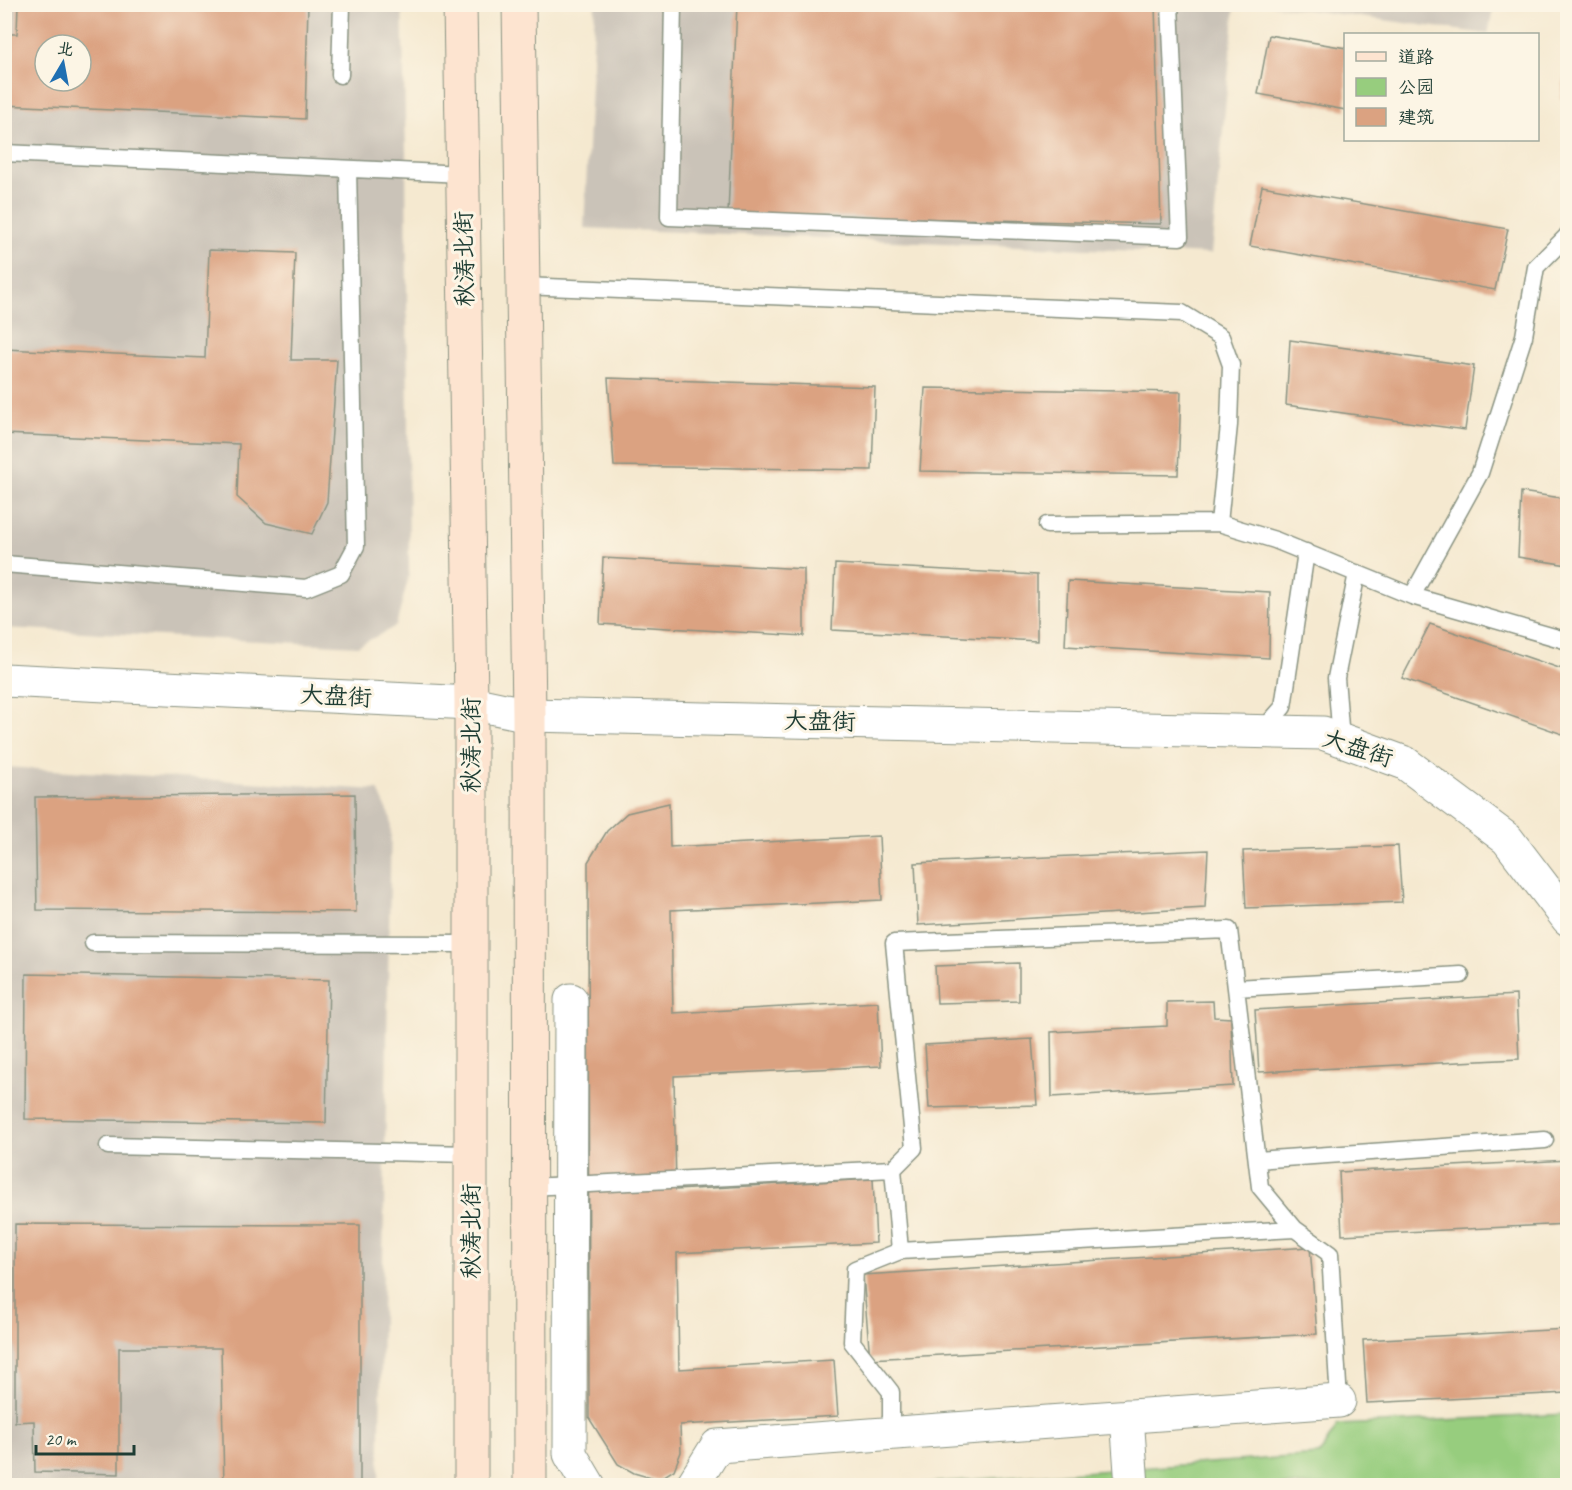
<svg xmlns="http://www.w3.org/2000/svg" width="1572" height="1490" viewBox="0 0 1572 1490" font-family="Caveat,'LXGW WenKai TC',sans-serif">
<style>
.industrial{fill:#cac3b8;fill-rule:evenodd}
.green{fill:#97cd7e;stroke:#5b8559;stroke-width:1.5}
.building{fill:#dba281;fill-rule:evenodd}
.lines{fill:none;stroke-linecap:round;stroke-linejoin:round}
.service-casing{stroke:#8a9382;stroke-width:19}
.minor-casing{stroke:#8a9382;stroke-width:35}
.secondary-casing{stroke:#8a9382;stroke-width:35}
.service{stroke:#fff;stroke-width:16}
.minor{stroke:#fff;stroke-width:33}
.secondary{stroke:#fde4d0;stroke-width:33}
.labels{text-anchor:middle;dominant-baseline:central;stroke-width:6;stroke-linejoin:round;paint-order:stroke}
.street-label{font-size:24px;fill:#1f3d34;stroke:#fcf5e5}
</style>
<rect width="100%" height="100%" fill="#fcf5e5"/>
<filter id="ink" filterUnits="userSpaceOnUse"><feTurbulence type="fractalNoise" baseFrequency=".0167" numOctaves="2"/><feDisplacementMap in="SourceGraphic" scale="12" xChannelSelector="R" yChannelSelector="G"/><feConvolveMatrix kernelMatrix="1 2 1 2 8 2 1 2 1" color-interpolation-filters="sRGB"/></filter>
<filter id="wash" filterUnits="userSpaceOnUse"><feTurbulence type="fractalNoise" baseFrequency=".008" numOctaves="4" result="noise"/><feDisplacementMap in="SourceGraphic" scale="24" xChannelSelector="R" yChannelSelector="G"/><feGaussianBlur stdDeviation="1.35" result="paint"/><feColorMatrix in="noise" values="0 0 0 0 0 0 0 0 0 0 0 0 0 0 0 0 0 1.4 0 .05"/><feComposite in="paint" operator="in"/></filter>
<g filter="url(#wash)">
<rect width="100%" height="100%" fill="#f5e9d0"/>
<path class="industrial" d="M4,5H402L406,151L409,575L396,626L358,646L5,628ZM45,45H81V81H45Z
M595,5H1235L1211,254L584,228Z
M1270,5H1494L1488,34Z
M4,767L378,790L391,819L379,1485H5Z"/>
<path class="green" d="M1567,1414V1485L886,1486L1319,1455L1338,1425Z"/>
<g id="blocks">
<path class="building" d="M18,4H308L305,119L4,105V34H17ZM45,45H81V81H45Z
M737,4H1155L1161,224L728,214Z
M1269,35L1346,48V110L1258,94Z
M1566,70H1568V101L1561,99Z
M1262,186L1508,229L1495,290L1250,246Z
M209,250L295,253L291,360H337L327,502L312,534L266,523L237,497L239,444L4,434V349L205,358Z
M1290,340L1474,366L1465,430L1286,405Z
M608,378L875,387L872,470L614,466Z
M925,388L1181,392L1178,475L920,471Z
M1521,492L1568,499V565L1518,557Z
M603,558L804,569V636L600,624Z
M835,564L1037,575V641L832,630Z
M1068,581L1270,592L1269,658L1065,646Z
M1430,624L1568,671V736L1402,678Z
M355,794L356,912L37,910L35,797Z
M669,803L670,847L879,836L882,900L671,910L673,1013L878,1002L881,1066L674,1076L676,1190L873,1179L876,1243L677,1253L679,1369L834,1360L838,1416L680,1425L681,1452L674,1470L658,1480L634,1473L618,1464L589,1418L588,862L607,831L627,813Z
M1398,846L1402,902L1246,908L1243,851Z
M1208,850L1205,908L918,925L915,863Z
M1019,963V1001L937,1003L935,966Z
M26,974L329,980L326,1123L25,1119Z
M1516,995L1519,1059L1259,1072L1255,1010Z
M1213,1001L1214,1017L1231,1018L1233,1086L1052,1097L1051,1032L1167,1026V1002Z
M1032,1039L1037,1105L929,1108L925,1045Z
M1568,1160V1224L1342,1235L1339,1172Z
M15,1224L360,1225V1486H224L221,1348H119V1474L35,1472L34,1421L15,1422Z
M1310,1247L1317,1334L870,1359L863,1275Z
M1568,1329V1393L1367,1403L1363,1340Z"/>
</g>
</g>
<g filter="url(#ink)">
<use href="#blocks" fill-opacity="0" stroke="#8a9382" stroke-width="1.5"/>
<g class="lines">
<g class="service-casing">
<path id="service" d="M673,4L669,217L1180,237L1170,4
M340,75L342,4
M4,153L463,174
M523,286L1182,313L1221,337L1231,365L1229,425L1219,523
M1047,525L1219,523L1275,540L1412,596L1568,641
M4,564L306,588L341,574L356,546L348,169
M1412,596L1480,473L1524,336L1536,267L1566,237L1568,234
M1262,731L1283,707L1306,552
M1341,739L1336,678L1357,573
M93,943L471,944
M1236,988L1461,975
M108,1146L471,1154
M1257,1160L1545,1140
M529,1187L893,1169
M900,1251L1295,1229
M891,1434V1392L852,1342L855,1269L900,1251L893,1169L914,1148L894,943L1229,930L1260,1187L1295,1229L1330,1254L1339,1401"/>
</g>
<g class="minor-casing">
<path id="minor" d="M4,680L471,703L529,715L1323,733L1405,763L1507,839L1568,919
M571,1000L570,1454L589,1486
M1127,1416L1132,1486
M692,1486L717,1446L1339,1401"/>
</g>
<g class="secondary-casing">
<path id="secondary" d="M460,4L471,703V1486
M519,4L529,715L530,1486"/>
</g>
<use href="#service" class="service"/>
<use href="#minor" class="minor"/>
<use href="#secondary" class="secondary"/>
</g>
</g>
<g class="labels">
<g class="street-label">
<text transform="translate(464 259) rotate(-91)">秋涛北街</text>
<text transform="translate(336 696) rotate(3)">大盘街</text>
<text transform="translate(820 721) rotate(1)">大盘街</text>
<text transform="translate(471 745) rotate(-90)">秋涛北街</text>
<text transform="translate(1358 748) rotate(18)">大盘街</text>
<text transform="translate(471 1231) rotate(-90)">秋涛北街</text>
</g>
</g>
<rect width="1572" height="1490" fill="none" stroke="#fcf5e5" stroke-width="24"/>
<rect x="1344" y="33" width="195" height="108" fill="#fcf5e5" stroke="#a4ab9e" stroke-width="1.5"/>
<rect x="1356" y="52" width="30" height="9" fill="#fde4d0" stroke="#a4ab9e" stroke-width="1.5"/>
<text x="1398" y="63" font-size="18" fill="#1f3d34">道路</text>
<rect x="1356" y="78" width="30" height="18" fill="#97cd7e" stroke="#a4ab9e" stroke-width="1.5"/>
<text x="1398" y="93" font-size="18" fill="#1f3d34">公园</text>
<rect x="1356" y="108" width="30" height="18" fill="#dba281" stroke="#a4ab9e" stroke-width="1.5"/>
<text x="1398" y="123" font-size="18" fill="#1f3d34">建筑</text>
<g transform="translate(63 63) rotate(10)"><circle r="28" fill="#fcf5e5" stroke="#a4ab9e" stroke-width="1.5"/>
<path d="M0-4.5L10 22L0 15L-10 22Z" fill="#1f6fb2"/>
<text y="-9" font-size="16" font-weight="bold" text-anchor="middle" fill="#1f3d34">北</text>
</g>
<path d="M36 1445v9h98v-9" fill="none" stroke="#1f3d34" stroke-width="3"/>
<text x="45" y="1445" font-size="18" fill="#1f3d34" stroke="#fcf5e5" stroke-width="4.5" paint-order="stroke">20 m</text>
</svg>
